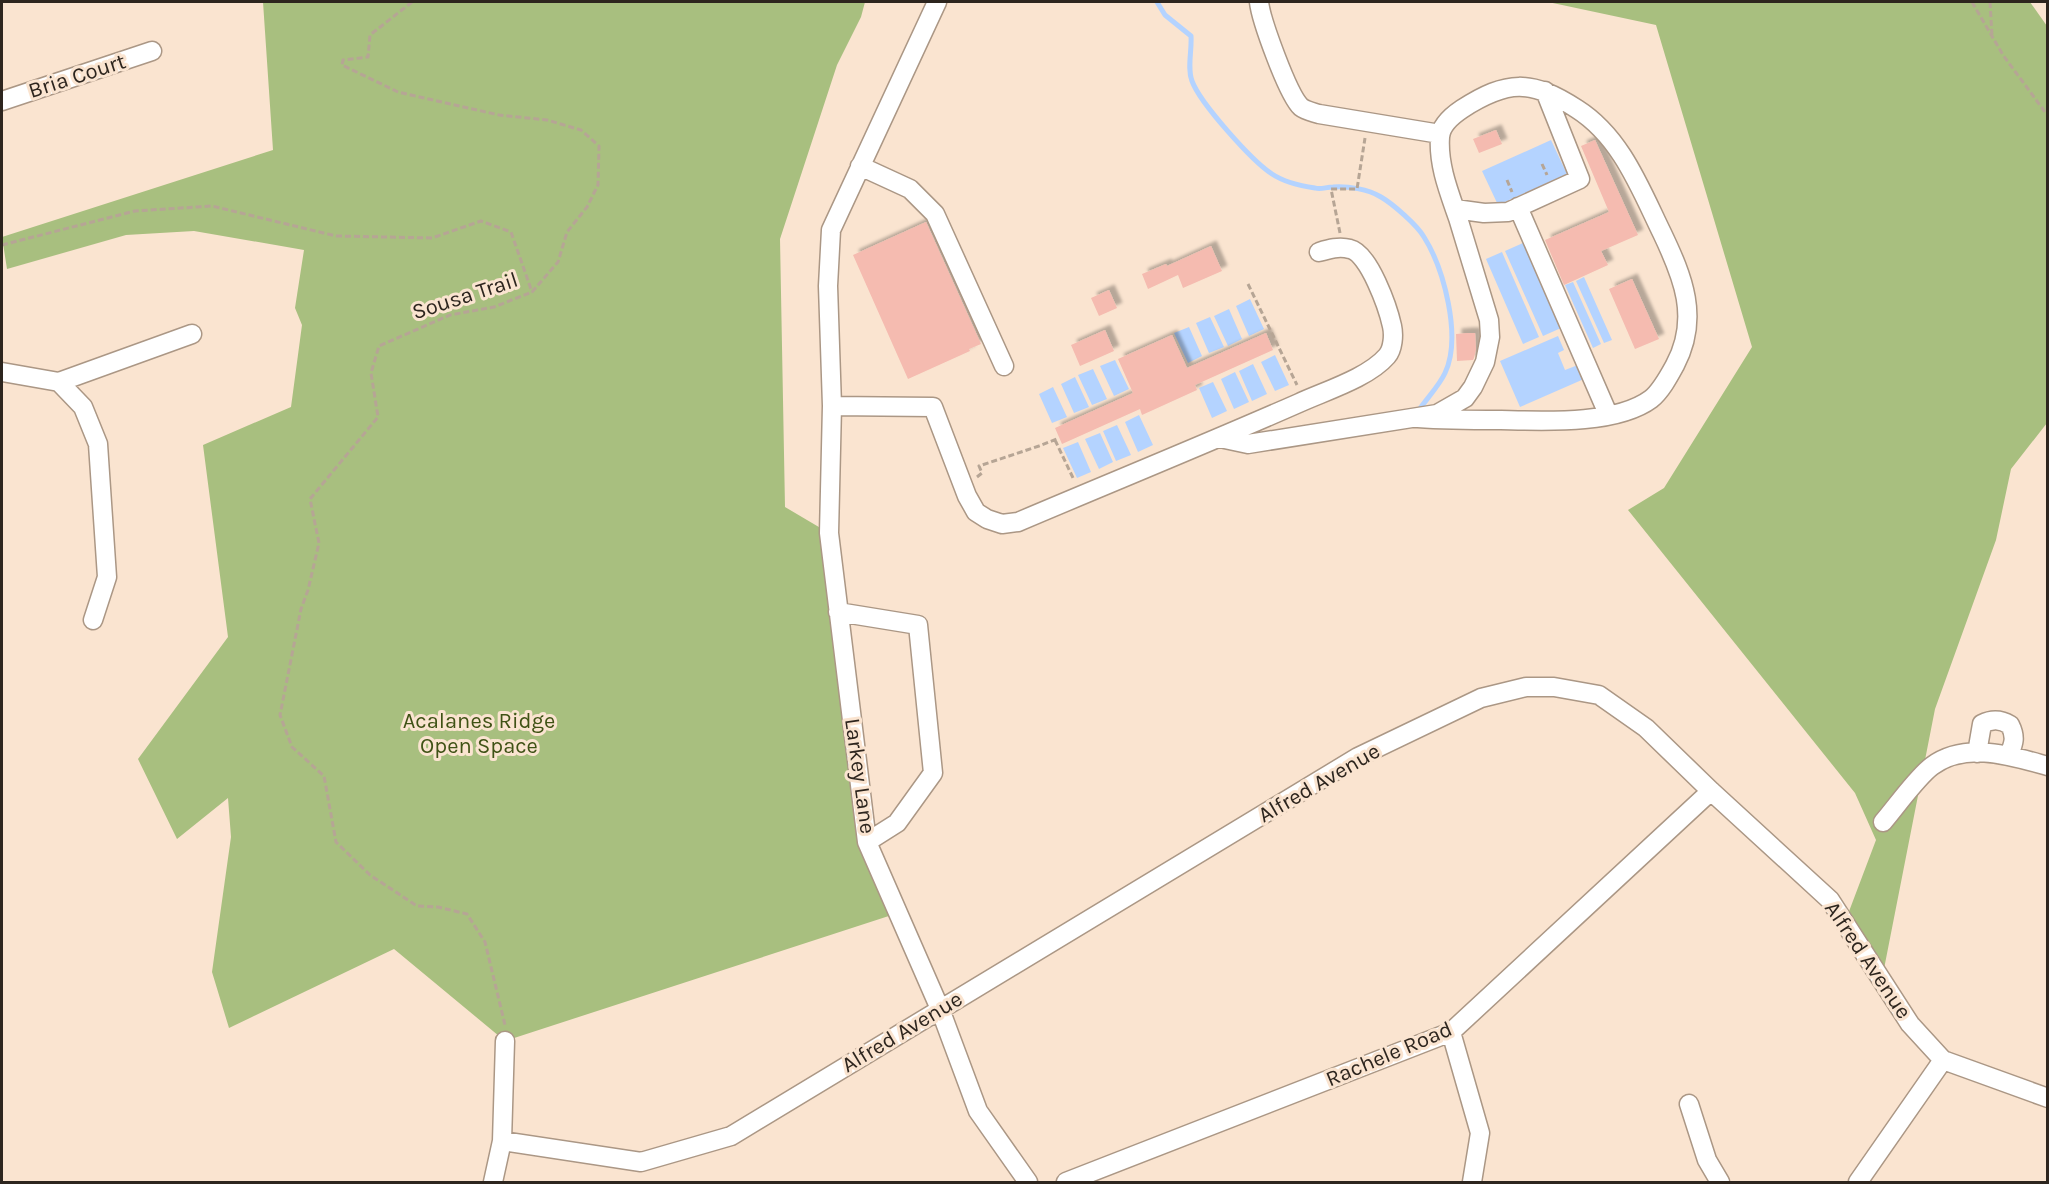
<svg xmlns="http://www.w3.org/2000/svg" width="2049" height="1184" viewBox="0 0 2049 1184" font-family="Karla,sans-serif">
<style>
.green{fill:#a8bf7f}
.water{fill:#b4d3ff}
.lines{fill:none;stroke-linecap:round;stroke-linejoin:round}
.stream{stroke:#b4d3ff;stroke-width:5}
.building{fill:#f5bbb0;filter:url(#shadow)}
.minor-casing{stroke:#ab9785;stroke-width:21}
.path{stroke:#b6a595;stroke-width:3;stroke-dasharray:6 3;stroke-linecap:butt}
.minor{stroke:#fff;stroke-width:18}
.labels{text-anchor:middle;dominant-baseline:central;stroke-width:6;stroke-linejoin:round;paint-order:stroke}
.street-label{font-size:22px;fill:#2d251e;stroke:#fae4d0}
.park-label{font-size:22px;fill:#3f5215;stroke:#fae4d0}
</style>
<defs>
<filter id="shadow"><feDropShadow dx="5.5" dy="-5.5" stdDeviation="1.5" flood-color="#0004"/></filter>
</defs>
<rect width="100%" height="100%" fill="#fae4d0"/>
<path class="green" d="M263,2H865L861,17L837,65L780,239L785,507L829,533L867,842L898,913L505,1041L394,949L229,1028L212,972L231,837L228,798L177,839L138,759L228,637L203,445L291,407L302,325L295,308L304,250L194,231L126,235L7,269L2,237L273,150Z
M1548,2H2030L2047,26V423L2011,469L1996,540L1935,709L1882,979L1845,922L1876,840L1855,793L1628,510L1664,488L1752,347L1656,25Z"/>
<path class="water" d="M1551,140L1567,174L1498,205L1482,171Z
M1523,243L1561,328L1543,336L1505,251Z
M1502,252L1539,337L1523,344L1486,259Z
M1584,277L1612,340L1604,343L1576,281Z
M1573,282L1601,344L1593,348L1565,285Z
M1250,299L1264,329L1249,336L1236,306Z
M1229,309L1242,339L1228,346L1214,316Z
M1210,317L1224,347L1209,353L1196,323Z
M1189,327L1202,356L1188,363L1174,333Z
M1558,336L1564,350L1558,353L1565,370L1578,365L1584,379L1520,407L1500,361Z
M1275,355L1289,385L1275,391L1261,362Z
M1115,360L1129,389L1114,396L1100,366Z
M1253,364L1267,394L1252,401L1239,371Z
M1093,369L1107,399L1092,405L1078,375Z
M1235,372L1249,402L1234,409L1221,379Z
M1075,377L1089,407L1074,413L1061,384Z
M1213,382L1227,411L1212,418L1199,388Z
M1053,387L1067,417L1052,423L1039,394Z
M1139,415L1153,445L1138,452L1125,422Z
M1117,425L1131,455L1116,461L1103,431Z
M1100,433L1113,462L1099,469L1085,439Z
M1078,442L1091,472L1077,478L1063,448Z"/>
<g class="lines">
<path class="stream" d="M1157,2L1165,15L1191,36C1192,51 1187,68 1192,81C1200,103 1252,161 1272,174C1284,182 1301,186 1315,188C1321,190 1326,187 1333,187C1348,186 1368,189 1381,197C1393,204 1417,225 1424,237C1444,269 1462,337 1445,373C1439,386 1427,398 1419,410"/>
</g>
<path class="building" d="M1496,130L1502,144L1479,153L1473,139Z
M1595,140L1638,235L1601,251L1608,265L1564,285L1545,240L1609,212L1581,146Z
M926,222L981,344L969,349L970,351L908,379L853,255Z
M1211,246L1222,271L1183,288L1178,275L1148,289L1142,274L1166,264L1167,266Z
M1632,279L1659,339L1635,349L1609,289Z
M1109,290L1117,308L1099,316L1091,298Z
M1105,330L1114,351L1080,366L1071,345Z
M1266,333L1273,350L1195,385L1197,390L1142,415L1140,409L1062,444L1055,428L1133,393L1118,359L1172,335L1187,368Z
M1467,333H1475L1476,349L1474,358L1473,360L1457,361L1456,334Z"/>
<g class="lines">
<g class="minor-casing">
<path id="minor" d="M937,2L831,230L828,286L832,406L829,533L867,842L940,1009L978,1111L1028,1182
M1259,2C1261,20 1288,95 1301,107C1306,111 1313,112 1319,114L1440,134
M2,101L152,51
M860,166L910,189L935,214L1004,366
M1518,207L1608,414
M1455,209L1484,213L1508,212L1580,179L1545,91
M2,372L59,382L83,407L98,444L107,577L93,620
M59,382L192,334
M832,406L933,407L967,496L976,512L987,519L1002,524L1018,522C1112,482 1206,444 1299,403C1325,391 1368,378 1387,356C1393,349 1394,335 1392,326C1388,308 1369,253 1350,249C1339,246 1329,249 1319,252
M1220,438L1248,444L1437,414L1465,398L1473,387L1485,362L1490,337L1489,320C1479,286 1468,252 1458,218C1449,192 1438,165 1440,137C1441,125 1453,115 1462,109C1507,80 1531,79 1577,109C1621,137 1640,188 1662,233C1683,277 1700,318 1675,365C1669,376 1661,391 1651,399C1616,425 1543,421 1501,420C1474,420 1446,420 1418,418
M838,612L918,625L933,773L897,823L867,842
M1977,753L1982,724C1992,719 2000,719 2010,725C2016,737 2014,743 2009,755
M1883,822C1896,807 1917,777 1932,766C1966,741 2011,756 2048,766
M1451,1032L1480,1133L1472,1182
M1689,1104L1707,1160L1720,1182
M502,1141L641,1162L731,1136L1358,757L1481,698L1526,687H1554L1599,695L1646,728L1711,791L1830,900L1910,1024L1943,1060L2048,1098
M493,1182L502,1141L505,1041
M1066,1182L1451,1032L1711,791
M1858,1182L1943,1060"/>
</g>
<path class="path" d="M412,2L370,35L368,57L343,60L342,65L398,92L499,115L547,120L581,130L599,146L598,185L587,207L567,232L558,262L532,292L494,307L450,315L379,346L371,373L378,417L310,499L319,543L308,590L301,609L280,715L292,747L324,776L336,842L370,875L417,906L438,907L467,914L485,942L505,1025
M1972,2L2003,55L2048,116
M1990,2L1992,36
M1542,164L1547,175
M1507,180L1512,192
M1340,233L1331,189H1357L1365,138
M2,245L135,211L212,206L336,236L432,238L481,221L511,232L532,292
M1248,284L1297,385
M1055,440L1074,480
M977,477L982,473L979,466L1039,446L1059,438"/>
<use href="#minor" class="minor"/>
</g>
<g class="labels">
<g class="street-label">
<text transform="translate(77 76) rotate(-18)">Bria Court</text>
<text transform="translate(465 296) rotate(-18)">Sousa Trail</text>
<text transform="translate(860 776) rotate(82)">Larkey Lane</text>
<text transform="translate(1319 783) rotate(-30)">Alfred Avenue</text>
<text transform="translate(1868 960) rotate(56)">Alfred Avenue</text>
<text transform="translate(902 1032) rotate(-31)">Alfred Avenue</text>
<text transform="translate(1389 1054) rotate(-23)">Rachele Road</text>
</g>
<g class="park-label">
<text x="479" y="721">Acalanes Ridge<tspan x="479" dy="25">Open Space</tspan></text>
</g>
</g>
<rect width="2049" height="1184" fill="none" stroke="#2d251e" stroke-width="6"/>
</svg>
